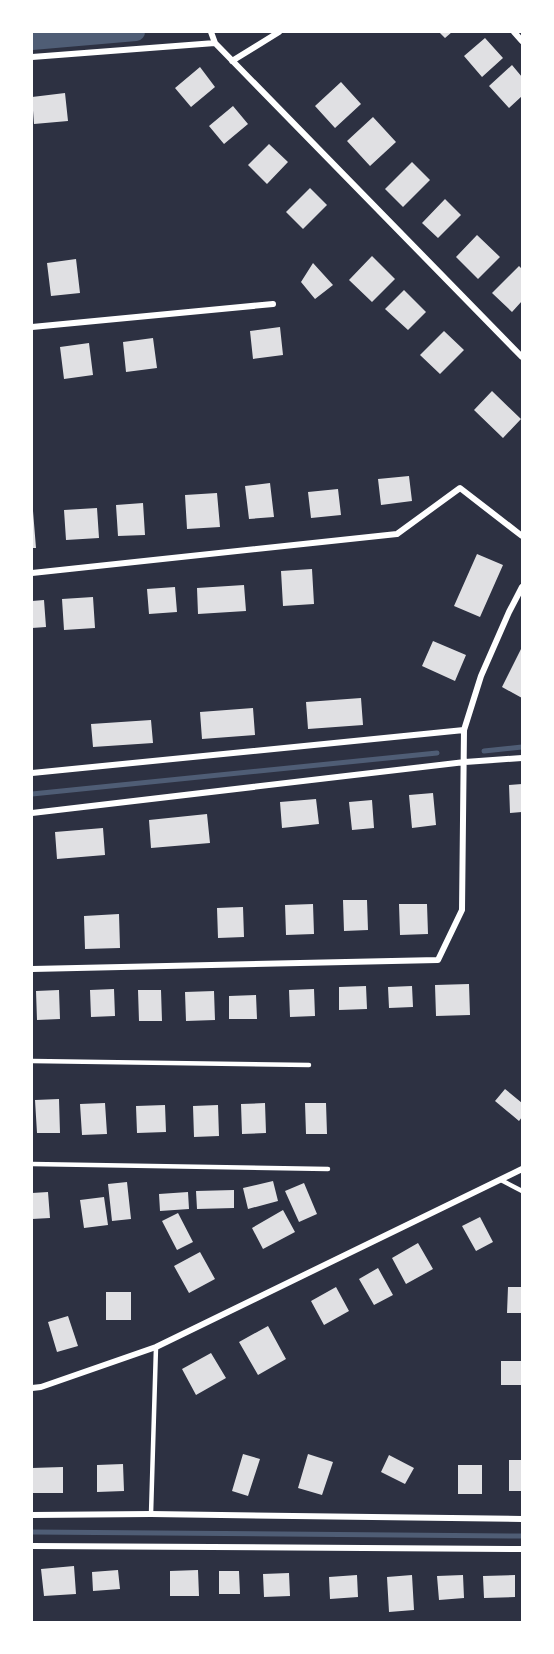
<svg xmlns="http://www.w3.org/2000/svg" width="554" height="1654" viewBox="0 0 554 1654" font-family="'Sofia Sans Condensed',sans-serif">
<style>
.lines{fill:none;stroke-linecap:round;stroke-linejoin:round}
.stream{stroke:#4f5d75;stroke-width:5}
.canal{stroke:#4f5d75;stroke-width:18}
.building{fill:#e0e0e3}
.service{stroke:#fff;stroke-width:4.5}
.minor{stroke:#fff;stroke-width:6}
</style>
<rect width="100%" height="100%" fill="#2d3142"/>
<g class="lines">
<path class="stream" d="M484,751L522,747
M32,794L437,753
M32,1532L522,1536"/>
<path class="canal" d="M32,41L136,32"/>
</g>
<path class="building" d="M439,32H452L445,38Z
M485,38L503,58L482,77L464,56Z
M512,65L522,77V96L509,108L489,86Z
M200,67L215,87L191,107L175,88Z
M341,82L361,104L335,128L315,106Z
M65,93L68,121L34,124L32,97Z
M233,106L248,124L224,144L209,126Z
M373,117L396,142L370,166L347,141Z
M269,144L288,162L267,184L248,165Z
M412,162L430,180L403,207L385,189Z
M310,188L327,205L303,229L286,212Z
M445,199L461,215L438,238L422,223Z
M477,235L500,257L478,279L456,257Z
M372,256L395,279L372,302L349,280Z
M76,259L80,293L51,296L47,263Z
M313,263L333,285L315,299L301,282Z
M519,266L522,269V301L512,312L492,293Z
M404,290L426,312L408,330L385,309Z
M280,327L283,355L253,359L250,331Z
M444,331L464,350L440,374L420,355Z
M153,338L157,368L126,372L123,342Z
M89,343L93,375L64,379L60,347Z
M492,391L521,419L503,438L474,410Z
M409,476L412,501L381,505L378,479Z
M270,483L274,517L249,519L245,486Z
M338,489L341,515L311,518L308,492Z
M217,493L220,527L187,529L185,495Z
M143,503L145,535L118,536L116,505Z
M97,508L99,538L66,540L64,510Z
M32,511H33L36,548H32Z
M477,554L503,565L480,617L454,606Z
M312,569L314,604L283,606L281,571Z
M244,585L246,611L198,614L197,588Z
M175,587L177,612L149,614L147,589Z
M93,597L95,628L64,630L62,599Z
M44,600L46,627L32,628V601Z
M433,641L466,655L455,681L422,666Z
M521,649H522V698L502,687Z
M361,698L363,725L308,729L306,702Z
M253,708L255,735L202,739L200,712Z
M151,720L153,743L93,747L91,724Z
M522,784V812L510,813L509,785Z
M433,793L436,825L412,828L409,795Z
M316,799L319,824L282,828L280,802Z
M372,800L374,828L352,830L349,802Z
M207,814L210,843L151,848L149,820Z
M103,828L105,855L57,859L55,832Z
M343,900H367L368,930L344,931Z
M313,904L314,934L286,935L285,905Z
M399,904H427L428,934L400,935Z
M243,907L244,937L218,938L217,908Z
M119,914L120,948L85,949L84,916Z
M469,984L470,1015L436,1016L435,985Z
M366,986L367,1009L339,1010V987Z
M412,986L413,1007L389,1008L388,987Z
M114,989L115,1016L91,1017L90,990Z
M314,989L315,1016L290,1017L289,990Z
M59,990L60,1019L37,1020L36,991Z
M138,990H161L162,1021H139Z
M214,991L215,1020L186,1021L185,992Z
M256,995L257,1019H229V996Z
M505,1089L522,1103V1117L519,1121L495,1101Z
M59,1099L60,1133H37L35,1100Z
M105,1103L107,1134L82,1135L80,1104Z
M265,1103L266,1133L242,1134L241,1104Z
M305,1103H326L327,1134H306Z
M165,1105L166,1132L137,1133L136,1106Z
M218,1105L219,1136L194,1137L193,1106Z
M273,1181L278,1201L248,1209L243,1188Z
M127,1182L131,1219L112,1221L108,1184Z
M304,1183L317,1214L299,1222L285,1191Z
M234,1190V1208L197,1209L196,1191Z
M48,1192L50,1218L32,1219V1193Z
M188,1192L189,1209L160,1211L159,1194Z
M104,1197L108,1225L84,1228L80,1200Z
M283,1210L295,1232L263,1249L252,1228Z
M178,1213L193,1242L177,1250L162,1221Z
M480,1217L493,1242L476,1251L462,1226Z
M418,1243L433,1269L406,1284L392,1258Z
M200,1252L215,1279L189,1293L174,1266Z
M378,1268L393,1295L374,1305L359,1279Z
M336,1287L349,1311L324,1325L311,1301Z
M508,1287H522V1313H507Z
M106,1292H131V1320H106Z
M68,1316L78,1346L57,1352L48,1322Z
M268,1326L286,1359L258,1375L239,1342Z
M211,1353L226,1378L196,1395L182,1369Z
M501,1361H522V1385H501Z
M243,1454L260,1459L248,1496L232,1491Z
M308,1454L333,1462L322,1495L298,1488Z
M389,1455L414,1468L405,1484L381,1472Z
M509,1460H522V1491H509Z
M123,1464L124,1491L97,1492V1465Z
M458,1465H482V1494H458Z
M63,1467V1493H32V1468Z
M74,1566L76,1594L44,1596L41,1569Z
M118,1570L120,1589L93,1591L92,1572Z
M198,1570L199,1596H170V1571Z
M219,1571H239L240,1594H219Z
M289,1573L290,1596L264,1597L263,1574Z
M357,1575L358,1597L330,1599L329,1577Z
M412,1575L414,1610L389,1612L387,1577Z
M463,1575L464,1598L439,1600L437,1576Z
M515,1575V1597L484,1598L483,1576Z"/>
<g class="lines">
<path class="service" d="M32,1061L309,1065
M32,1164L328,1169
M501,1180L522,1191
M151,1514L156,1347"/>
<path class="minor" d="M211,32L215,43L522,357
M514,32L522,41
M32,57L215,43
M232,61L279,32
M32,327L273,304
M32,573L397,534L460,488L522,536
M32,773L464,730
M32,813L465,762L522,758
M32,969L438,960L462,910L464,730L481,676L509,612L522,587
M32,1388L41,1387L156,1347L522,1169
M32,1515L151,1514L522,1519
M32,1546L522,1549"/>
</g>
<rect width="554" height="1654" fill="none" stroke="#ffffff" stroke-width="66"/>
</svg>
